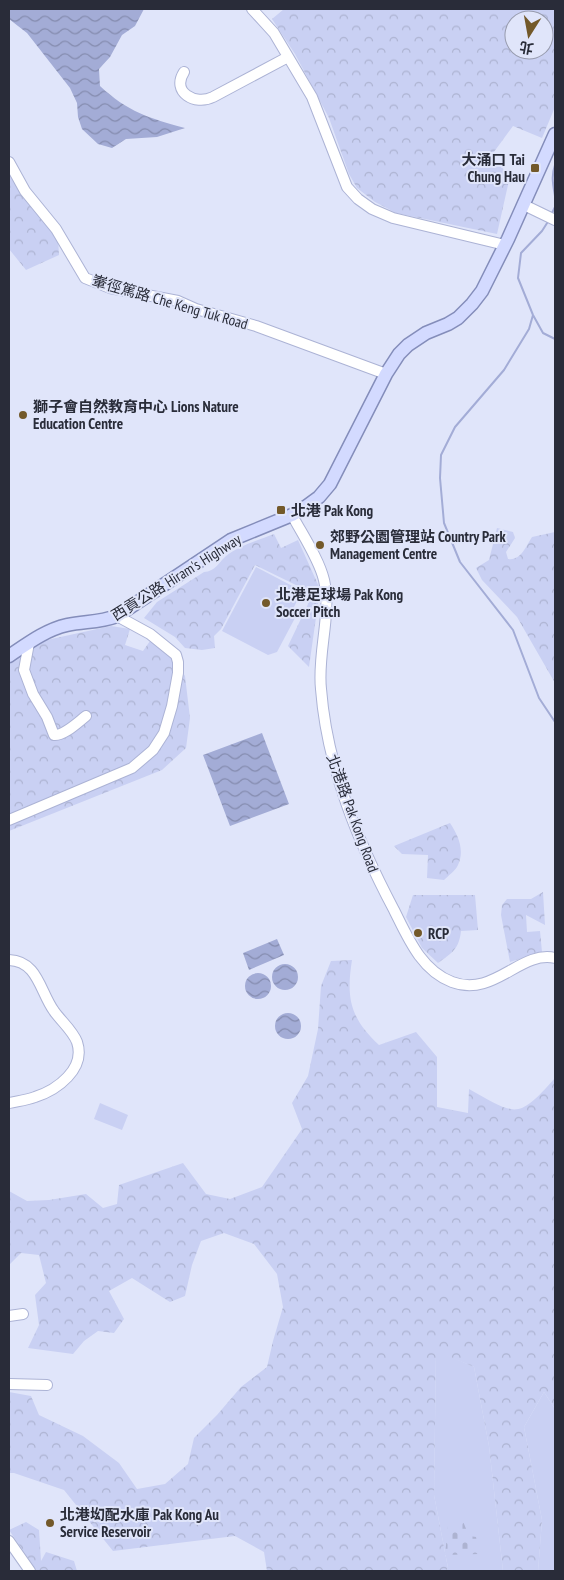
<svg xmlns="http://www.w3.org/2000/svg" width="564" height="1580" viewBox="0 0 564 1580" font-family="'PT Sans Narrow','Noto Sans TC',sans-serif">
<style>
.green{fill:#c9d0f3}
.forest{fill:url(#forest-crowns);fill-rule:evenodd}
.cemetery{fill:url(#cemetery-stones)}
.water{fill:url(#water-waves)}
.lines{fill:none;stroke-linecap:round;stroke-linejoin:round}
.stream{stroke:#a3acd6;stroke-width:2}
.minor-casing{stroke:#acb3d5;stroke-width:12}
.major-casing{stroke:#848dba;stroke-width:15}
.minor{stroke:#fff;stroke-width:10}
.major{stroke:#d3daff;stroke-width:12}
.poi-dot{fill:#73592a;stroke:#e0e5fa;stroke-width:2}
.labels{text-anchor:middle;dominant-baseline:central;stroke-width:4;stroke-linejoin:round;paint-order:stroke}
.poi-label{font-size:15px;font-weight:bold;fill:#292c39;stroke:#e0e5fa;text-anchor:start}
.street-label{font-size:15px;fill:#292c39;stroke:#e0e5fa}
</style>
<defs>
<pattern id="forest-crowns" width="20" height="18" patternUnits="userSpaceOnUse" patternTransform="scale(1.25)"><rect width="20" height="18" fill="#c9d0f3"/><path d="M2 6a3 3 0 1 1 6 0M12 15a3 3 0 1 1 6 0" fill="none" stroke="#adb3d1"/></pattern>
<pattern id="cemetery-stones" width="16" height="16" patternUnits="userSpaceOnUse" patternTransform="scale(1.25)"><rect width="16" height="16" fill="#c9d0f3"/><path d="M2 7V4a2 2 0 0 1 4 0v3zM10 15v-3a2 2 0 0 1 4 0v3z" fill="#adb3d1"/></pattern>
<pattern id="water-waves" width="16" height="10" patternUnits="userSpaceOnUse" patternTransform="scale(1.25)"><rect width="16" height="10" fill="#a3acd6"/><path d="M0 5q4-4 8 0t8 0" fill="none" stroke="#858caf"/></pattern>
</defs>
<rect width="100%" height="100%" fill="#e0e5fa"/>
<path class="green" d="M256,567L302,591L290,615L295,618L277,652L268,655L222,631Z
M100,1103L128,1115L122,1130L94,1119Z
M436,1350L474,1367L489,1446L503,1571H446L448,1568L434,1495Z
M544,1392L555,1409V1571H538L542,1520L524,1427Z"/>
<path class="forest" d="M284,9H555V107L542,138L513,126L491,156L510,176L497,234L396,213L375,202L357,188L349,174L329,118L295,54L272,19ZM514,20H544V50H514Z
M9,173L58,237L59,255L26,270L9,249Z
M497,528L513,532L515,538L506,552L508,559C521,561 526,546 532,537L555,532V683L517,617L482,580L476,568L489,560Z
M274,534L281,548L298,540L320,589L309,667L288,646L308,604L304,589L255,565L221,629L214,636L215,648L202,650L185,648L175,637L144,618L157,602L204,572C215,572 219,562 226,556C240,545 259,540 274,534Z
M111,626L130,629L125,645L143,651L150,641L169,651L185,676L190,718L186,748L162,770L9,831V664L42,641Z
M450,823C458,835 465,850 458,865C456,870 448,876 444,880L427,878L428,855L402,854L394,846Z
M543,892L545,925L526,915L527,932L540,931L542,952L510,962L501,915L502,905L507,899H531Z
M413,895H475L478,930L461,931C459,949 452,953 438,963L422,948L406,917Z
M352,960C346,998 350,1018 379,1045L416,1032L437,1057V1107L468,1113L469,1089C516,1115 517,1121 555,1078V1409L544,1392L524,1427L542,1520L538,1571H503L489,1446L474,1367L436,1351L434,1495L448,1568L446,1571H267L264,1552L235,1536L113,1551L64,1490L14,1473H9V1392L31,1396L39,1415L83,1436L119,1463L137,1489L165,1484L188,1464L194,1438L217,1415L241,1387L267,1367L273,1341L283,1307L277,1274L254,1244L224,1233L201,1241L192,1265L185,1296L170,1302L132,1278L109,1291L124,1319L114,1333L98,1331L84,1341L73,1354L28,1348L39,1325L35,1295L46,1283L39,1255L21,1253L9,1265V1191L27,1201L49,1200L86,1194L103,1208L117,1204L119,1185L183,1163L206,1194L230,1199L262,1187L302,1129L292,1103L308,1076L318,1029L321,986L331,961Z
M26,1522L39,1530L41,1561L46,1552L74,1561L77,1571H37L9,1530Z"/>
<path class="cemetery" d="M462,1519L469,1536L476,1537L479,1554L445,1555L448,1526Z"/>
<path class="water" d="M9,9H144L135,26L122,35L110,57L99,69L100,86C128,112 149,118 185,128L157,137L126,139L112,148L98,144L82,129L78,117L77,103L70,88L27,33L9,19Z
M262,733L289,804L230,826L203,755Z
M277,939L284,955L249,970L243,953Z
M272 977a13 13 0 1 1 26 0a13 13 0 1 1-26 0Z
M245 986a13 13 0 1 1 26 0a13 13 0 1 1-26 0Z
M275 1026a13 13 0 1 1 26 0a13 13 0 1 1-26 0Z"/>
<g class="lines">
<path class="stream" d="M555,165C551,176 553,184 555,196
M552,213L555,207
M549,220L542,231L521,253L518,278L533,315L543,333L555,339
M533,315L529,329L504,370L455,427L441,455L440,478L444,523L460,562L513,630L539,698L555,722"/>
<g class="minor-casing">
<path id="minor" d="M252,9L274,33L312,97L347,187L358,199L372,209L393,218L505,245
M184,72C171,92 195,106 213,97L288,57
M9,162L25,191L56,229L85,278L110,288L178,301L196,309L256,326L386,374
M524,205L555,220
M292,515C302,534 319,559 324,580C332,614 317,654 321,689C327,767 358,842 394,910C408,938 421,970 452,982C494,998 520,950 555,958
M29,643L24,670L33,694L47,717L54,735C64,736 78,722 86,716
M9,820L132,768L153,750L164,733L172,706L178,673V662L176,655L150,634L117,616
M9,960C38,961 40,992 54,1011C61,1021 73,1031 77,1042C86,1069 57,1090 35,1097C27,1100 18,1101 9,1103
M9,1316L23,1314
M9,1384L47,1385
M9,1541L30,1571"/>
</g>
<g class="major-casing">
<path id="major" d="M9,656C27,644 45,630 67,625C85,621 98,623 117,616L231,540L292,515L304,508L319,497L330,484L386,374L399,354L408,345L426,333L448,324L458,318L472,304L482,291L508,239L555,134"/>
</g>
<use href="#minor" class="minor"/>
<use href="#major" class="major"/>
</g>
<g class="poi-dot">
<rect x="530" y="163" width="10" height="10" rx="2.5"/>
<circle cx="23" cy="415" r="5"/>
<rect x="276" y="505" width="10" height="10" rx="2.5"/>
<circle cx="320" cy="545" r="5"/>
<circle cx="266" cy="603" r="5"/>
<circle cx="418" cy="933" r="5"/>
<circle cx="50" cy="1523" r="5"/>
</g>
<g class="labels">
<g class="poi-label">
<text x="525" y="159" text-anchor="end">大涌口 Tai<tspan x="525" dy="17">Chung Hau</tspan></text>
<text x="33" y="406">獅子會自然教育中心 Lions Nature<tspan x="33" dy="17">Education Centre</tspan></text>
<text x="291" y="510">北港 Pak Kong</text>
<text x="330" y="536">郊野公園管理站 Country Park<tspan x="330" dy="17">Management Centre</tspan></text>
<text x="276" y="594">北港足球場 Pak Kong<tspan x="276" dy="17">Soccer Pitch</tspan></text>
<text x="428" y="933">RCP</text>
<text x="60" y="1514">北港㘭配水庫 Pak Kong Au<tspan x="60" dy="17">Service Reservoir</tspan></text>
</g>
<g class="street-label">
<text transform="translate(170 302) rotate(16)">輋徑篤路 Che Keng Tuk Road</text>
<text transform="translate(176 577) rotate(-32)">西貢公路 Hiram's Highway</text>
<text transform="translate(353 813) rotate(70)">北港路 Pak Kong Road</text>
</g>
</g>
<rect width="564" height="1580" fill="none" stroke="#292c39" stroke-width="20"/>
<g transform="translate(529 35) rotate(191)"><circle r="24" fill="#e0e5fa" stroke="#979bad"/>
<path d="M0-4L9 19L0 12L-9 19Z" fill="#73592a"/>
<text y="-8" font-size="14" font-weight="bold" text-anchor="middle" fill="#292c39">北</text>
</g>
</svg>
